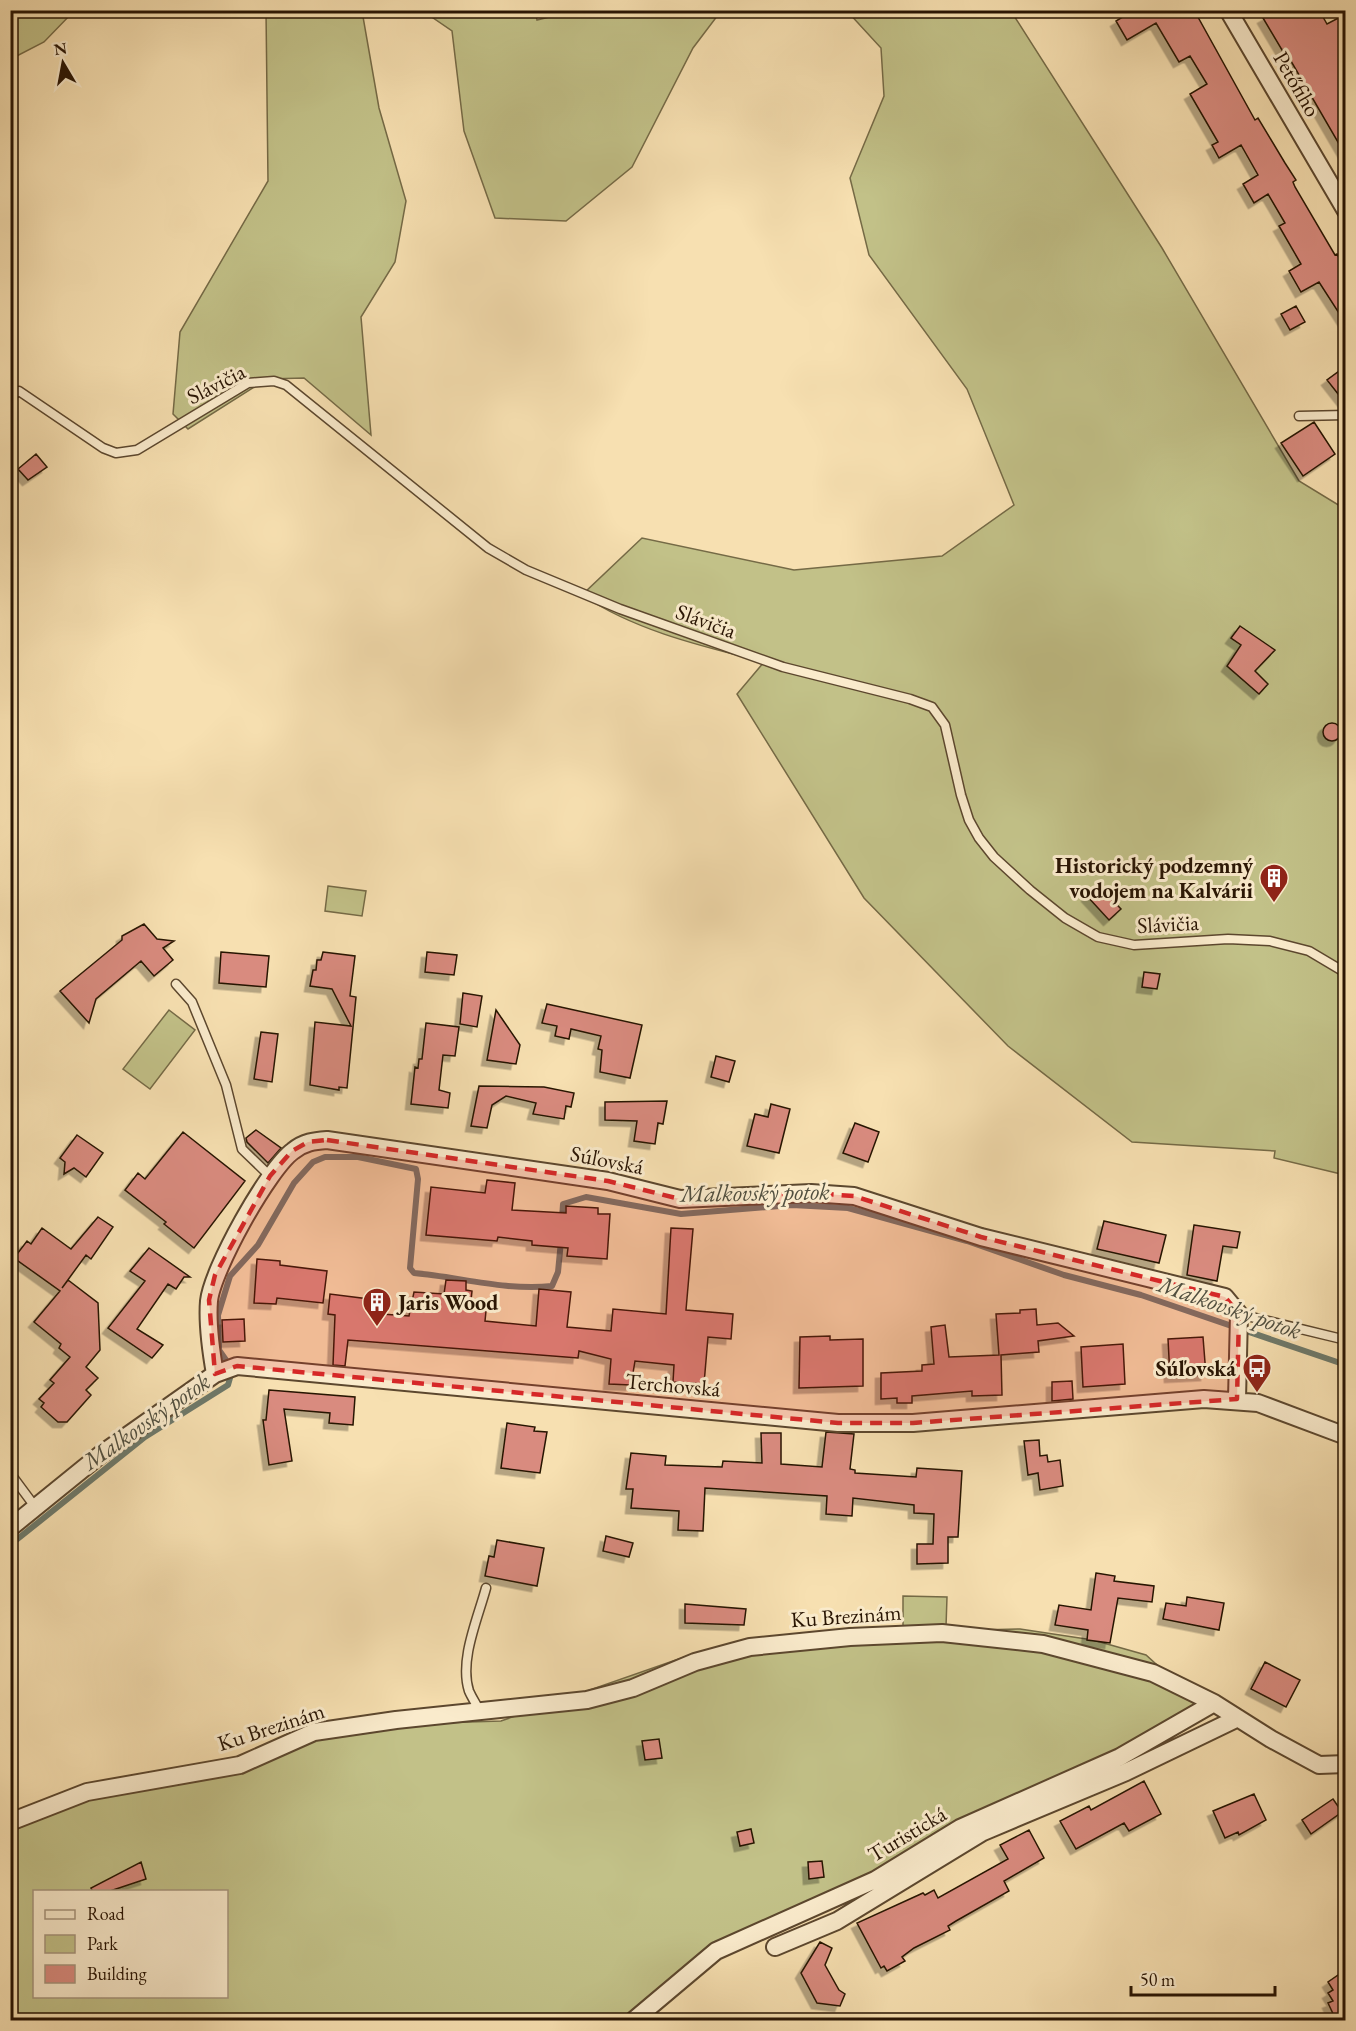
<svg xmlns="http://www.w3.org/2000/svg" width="1356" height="2031" viewBox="0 0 1356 2031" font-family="'EB Garamond',serif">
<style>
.green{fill:#c2c188;stroke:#756a46;stroke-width:1.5;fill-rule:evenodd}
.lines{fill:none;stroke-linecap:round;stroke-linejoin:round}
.stream{stroke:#6e796a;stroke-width:6}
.building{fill:#d98b7f;stroke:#281403;stroke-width:1.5;filter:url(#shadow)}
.service-casing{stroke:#5c472e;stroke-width:11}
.minor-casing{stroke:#5c472e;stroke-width:20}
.service{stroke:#faebcc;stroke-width:8}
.minor{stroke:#faebcc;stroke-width:16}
.marked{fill:#d62828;fill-opacity:0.2;stroke:#d62828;stroke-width:4.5;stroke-dasharray:12 8;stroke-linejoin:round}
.labels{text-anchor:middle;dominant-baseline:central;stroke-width:6;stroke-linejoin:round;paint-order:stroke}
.street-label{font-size:22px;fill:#281403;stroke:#faebcc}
.poi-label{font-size:22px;font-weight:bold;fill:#281403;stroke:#faebcc;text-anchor:end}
.water-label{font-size:24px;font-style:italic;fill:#514f3f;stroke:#faebcc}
</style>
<defs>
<filter id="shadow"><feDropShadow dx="-5.5" dy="5.5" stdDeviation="0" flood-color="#0004"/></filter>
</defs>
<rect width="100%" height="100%" fill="#f7e0b1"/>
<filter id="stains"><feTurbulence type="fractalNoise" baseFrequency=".00333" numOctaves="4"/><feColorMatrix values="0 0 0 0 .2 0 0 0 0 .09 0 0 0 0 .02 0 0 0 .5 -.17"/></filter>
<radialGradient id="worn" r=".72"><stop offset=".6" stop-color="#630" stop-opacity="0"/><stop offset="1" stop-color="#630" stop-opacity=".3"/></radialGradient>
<path class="green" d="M11,10H74V11L44,42L11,59Z
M578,10L721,11L693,48L632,167L566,221L495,218L464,131L452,31L423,11H535L537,20Z
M266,11H362L379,108L406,201L395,262L361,317L371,435L304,378L267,379L188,429L173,414L180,332L268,181Z
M847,11H1011L1162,248L1299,481L1345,509V1175L1274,1158L1275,1151L1132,1142L1008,1046L864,898L737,694L764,662C701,646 636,631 582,595L642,538L794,570L942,556L1014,505L967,389L869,255L850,178L884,96L881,48Z
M328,886L366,891L362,916L325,911Z
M169,1010L195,1030L150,1089L123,1069Z
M903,1596L947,1597L946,1627H903Z
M1020,1629L1093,1640L1146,1655L1200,1704L1157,1739L716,1957L641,2020H11V1832L89,1793L232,1763L342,1726L501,1721L693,1654L939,1631ZM34,1892H226V1996H34Z"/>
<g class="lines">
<path class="stream" d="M562,1219L563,1204L586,1197L681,1214L792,1205L848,1208L967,1241L1064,1275L1141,1295L1346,1365
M10,1545L145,1437L228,1385L230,1378L226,1360L219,1350L218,1315L230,1276L258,1245L294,1183L313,1162L325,1157H358L416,1169L418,1179L410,1268L414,1273C459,1277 506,1291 552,1286L558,1272L561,1241"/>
</g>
<path class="building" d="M1134,10H1194L1255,120L1258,118L1285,163L1296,180L1293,182L1295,187L1335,255L1337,254L1346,269V324L1319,282L1301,292L1289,271L1301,264L1279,226L1285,223L1268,194L1254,203L1243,184L1258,175L1241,145L1219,158L1212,145L1218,142L1190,94L1207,84L1190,56L1179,62L1156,23L1127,40L1116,21Z
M1277,10H1319L1327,24L1346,14V156L1284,49L1282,50L1263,18Z
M1296,306L1305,322L1290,330L1281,314Z
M1346,366V404L1327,380Z
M1314,422L1335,454L1303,476L1281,443Z
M36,454L47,467L28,480L18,469Z
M1240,626L1275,650L1255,671L1268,684L1259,694L1227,666L1241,645L1231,638Z
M1323 732a9 9 0 1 1 18 0a9 9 0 1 1-18 0Z
M1098,885L1121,909L1109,920L1087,896Z
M144,924L157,939L174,941L163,948L173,960L154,976L141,961L96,999L89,1023L60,991L122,940V936Z
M221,952L269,956L266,987L219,983Z
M323,952L355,956L350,996L356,997L347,1088L339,1087V1090L310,1085L315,1022L351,1026L332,989L310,986L313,970H316L317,960H321Z
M427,952L457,955L454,975L425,972Z
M1144,972L1160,974L1157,989L1142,987Z
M463,993L482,996L477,1027L460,1024Z
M547,1004L642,1025L630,1078L600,1072L602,1050L598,1049L601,1036L571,1029L569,1039L555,1036L557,1026L542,1023Z
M496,1010L520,1045L516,1064L487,1060Z
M426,1023L459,1027L455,1056L443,1055L439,1090L450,1093L448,1108L411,1104L415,1067L418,1068L419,1059H422Z
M261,1032L278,1034L272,1082L254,1079Z
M716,1056L735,1061L729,1082L711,1077Z
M479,1086L544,1087L574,1093L571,1107L566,1106L564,1119L533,1114L536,1103L506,1096L492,1105L487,1128L471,1126Z
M667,1101L663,1124L658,1123L655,1144L634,1141L637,1121L605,1120V1102Z
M771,1104L790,1109L779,1153L747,1146L755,1114L768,1117Z
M855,1123L879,1132L868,1162L843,1153Z
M256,1130L281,1148L268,1163L247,1142L246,1138Z
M183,1132L245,1181L194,1248L164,1224L166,1222L125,1190L138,1173L145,1179Z
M77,1135L103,1153L86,1177L74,1168L64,1174L65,1162L60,1158Z
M487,1180L515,1183L512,1210L566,1213V1206L598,1208V1214H610L607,1259L567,1256L568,1248L532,1245V1241L498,1237L497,1241L426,1235L431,1187L485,1193Z
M98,1217L113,1227L91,1259L86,1255L62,1288L68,1280L98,1303L100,1350L86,1367L98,1378L86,1390L91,1395L67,1422H58L41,1407L44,1403L39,1399L54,1383L50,1380L70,1357L59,1348L61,1344L34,1322L60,1291L14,1258L27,1241L31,1244L42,1228L71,1249Z
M1104,1221L1166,1235L1159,1263L1097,1249Z
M1194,1225L1240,1232L1237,1248L1223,1246L1217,1281L1187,1275Z
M671,1228L693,1229L686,1310L733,1314L731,1339L708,1337L704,1384L673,1382L674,1365L635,1361L631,1385L609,1384L611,1359L579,1351L578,1358L348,1340L345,1366L333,1365L335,1315L328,1314L330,1294L369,1299L368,1313L409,1316L414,1292L444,1294L446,1280L466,1281V1290L472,1291L470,1310L486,1311L485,1321L536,1326L539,1289L571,1292L567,1327L611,1331L613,1309L666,1314Z
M149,1248L190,1277H184L176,1289L168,1284L137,1329L163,1345L152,1358L108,1328L145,1281L130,1271Z
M257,1259L280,1261V1265L327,1271L323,1303L277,1298L276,1304L254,1303Z
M1036,1309L1037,1325L1058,1323L1074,1336L1038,1341L1039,1352L1001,1355L1002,1395L972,1396V1391L912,1396V1403H897V1398L881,1399V1373L922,1371V1365L934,1364L931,1327L945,1325L949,1357L999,1355L996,1314L1020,1313V1310Z
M244,1319L245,1341L223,1342L222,1320Z
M830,1336V1340L863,1339V1386L799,1388L800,1337Z
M1203,1337L1206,1375L1170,1377L1168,1339Z
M1123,1344L1125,1384L1083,1387L1081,1347Z
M1072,1381L1073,1399L1052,1401V1382Z
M269,1390L355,1397L353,1425L329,1423L330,1413L284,1409L292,1461L269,1465L263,1420H266Z
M507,1423L535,1427L534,1431L547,1432L540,1473L501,1468Z
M826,1432L854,1434L850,1469L855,1470V1473L916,1477L917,1468L962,1471L958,1537H948V1563L917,1564V1544H933L934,1514L914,1513V1505L853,1498L852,1516L826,1514L827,1496L705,1488L703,1531L678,1530L679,1511L631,1508L633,1489H626L631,1453L666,1456L665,1465L722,1467L723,1461L762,1463L761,1433H781V1464L822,1467Z
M1039,1440L1040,1456L1047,1455L1048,1462L1060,1460L1063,1486L1040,1490L1038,1473L1028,1475L1024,1441Z
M606,1536L633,1543L629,1557L603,1551Z
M497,1540L544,1548L537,1586L485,1576L489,1556L494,1557Z
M1096,1573L1115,1576L1114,1581L1154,1586L1152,1602L1118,1598L1110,1643L1087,1640L1088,1630L1055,1625L1059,1605L1091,1610Z
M1187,1597L1224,1603L1219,1630L1163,1619L1166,1603L1186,1606Z
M685,1604L746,1609L744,1625L685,1623Z
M1265,1662L1300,1680L1286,1707L1251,1689Z
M659,1739L662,1758L645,1760L642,1741Z
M1144,1781L1161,1814L1129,1831L1124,1823L1076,1849L1060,1821L1089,1806L1091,1810Z
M1254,1794L1266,1820L1239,1835L1238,1832L1225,1838L1213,1811Z
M1333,1799L1342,1812L1311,1834L1302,1820Z
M751,1829L754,1843L740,1846L737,1832Z
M1029,1830L1044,1858L1004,1881L1009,1891L956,1921L948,1926L950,1930L914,1948L902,1957L905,1961L887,1971L884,1966L881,1968L857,1923L923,1893L925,1895L934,1890L938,1898L1008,1859L1000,1845Z
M822,1861L824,1877L809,1879L808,1862Z
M141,1862L146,1879L107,1892H93L91,1888Z
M820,1942L832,1948L825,1965L839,1990L845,1994L840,2006L817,2003L801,1973Z
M1341,1973L1346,1981V2020H1336L1328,2003L1333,2001L1328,1993L1333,1990L1328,1982Z"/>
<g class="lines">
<g class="service-casing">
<path id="service" d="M10,397L19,391L103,448L116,453L137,450L248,383L274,381L286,385L488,548L526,570L620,609L783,667L910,699L932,707L945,725L961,795L969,820L979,838L994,857L1030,890L1065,918L1098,937L1134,945L1228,939L1270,941L1309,951L1346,973
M1299,416L1346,415
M176,984L192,1002L226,1085L242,1149L270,1176
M1239,1314L1346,1340
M10,1473L36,1508
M480,1712C477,1705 472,1698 469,1691C459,1660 478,1618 486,1588"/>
</g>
<g class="minor-casing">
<path id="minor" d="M1228,10L1346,211
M215,1374C211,1351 207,1325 209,1301C212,1270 268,1169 293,1151C304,1142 314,1141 327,1140L608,1181L680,1199L811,1193L854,1196L981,1237L1225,1297L1239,1314L1237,1399
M10,1528L100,1455L215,1374L237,1366L838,1423H913L1204,1399L1258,1403L1346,1436
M10,1822L87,1792L240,1765L314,1732L396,1720L587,1700L633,1688L695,1662L750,1647L850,1637L942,1633L1043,1644L1153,1673L1214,1703L1271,1739L1319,1765L1346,1764
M775,1947L837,1921L983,1832L1126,1772L1238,1718
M634,2020L716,1951L875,1880L960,1828L1120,1757L1214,1703"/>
</g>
<use href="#service" class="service"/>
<use href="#minor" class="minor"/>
</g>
<path class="marked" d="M327,1140L608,1181L680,1199L811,1193L854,1196L981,1237L1225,1297L1239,1314L1237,1399L913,1423H838L237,1366L215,1374L209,1300L215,1275L270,1176L292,1151L308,1142Z"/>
<defs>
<g id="building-pin" transform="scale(1.5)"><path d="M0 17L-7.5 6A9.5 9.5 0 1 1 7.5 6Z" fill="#8f2418" stroke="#faebcc"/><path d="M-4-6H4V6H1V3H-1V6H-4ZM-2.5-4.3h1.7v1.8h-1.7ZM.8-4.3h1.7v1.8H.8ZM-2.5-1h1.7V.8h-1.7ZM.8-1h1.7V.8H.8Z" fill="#fff"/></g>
<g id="bus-pin" transform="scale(1.5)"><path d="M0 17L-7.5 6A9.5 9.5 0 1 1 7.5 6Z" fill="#8f2418" stroke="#faebcc"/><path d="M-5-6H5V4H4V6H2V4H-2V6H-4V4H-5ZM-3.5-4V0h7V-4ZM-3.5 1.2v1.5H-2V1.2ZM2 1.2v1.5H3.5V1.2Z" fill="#fff"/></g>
</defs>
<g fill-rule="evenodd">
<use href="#building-pin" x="1274" y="878"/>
<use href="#building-pin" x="377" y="1302"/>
<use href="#bus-pin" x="1257" y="1368"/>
</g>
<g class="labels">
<g class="street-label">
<text transform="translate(1297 84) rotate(60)">Petőfiho</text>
<text transform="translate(216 384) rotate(-27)">Slávičia</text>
<text transform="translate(706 621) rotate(20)">Slávičia</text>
<text transform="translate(1168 924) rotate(-3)">Slávičia</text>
<text transform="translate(607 1160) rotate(11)">Súľovská</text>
<text transform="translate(673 1385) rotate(5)">Terchovská</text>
<text transform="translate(846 1616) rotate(-4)">Ku Brezinám</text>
<text transform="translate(271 1727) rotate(-18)">Ku Brezinám</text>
<text transform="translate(907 1834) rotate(-31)">Turistická</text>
</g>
<g class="poi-label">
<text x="1253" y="865">Historický podzemný<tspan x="1253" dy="25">vodojem na Kalvárii</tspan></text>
<text x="398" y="1302" text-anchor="start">Jaris Wood</text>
<text x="1236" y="1368">Súľovská</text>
</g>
<g class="water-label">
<text transform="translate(755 1192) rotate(-1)">Malkovský potok</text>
<text transform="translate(1230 1307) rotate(19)">Malkovský potok</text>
<text transform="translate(146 1421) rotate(-35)">Malkovský potok</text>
</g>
</g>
<rect width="1356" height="2031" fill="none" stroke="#f7e0b1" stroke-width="36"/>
<rect x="12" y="12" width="1332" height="2007" fill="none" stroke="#281403" stroke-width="3"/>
<rect x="18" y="18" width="1320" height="1995" fill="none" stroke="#281403" stroke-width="1.5"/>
<rect x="33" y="1890" width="195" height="108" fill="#faebcc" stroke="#a6957c" stroke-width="1.5"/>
<rect x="45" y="1910" width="30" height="9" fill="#faebcc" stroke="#a6957c" stroke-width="1.5"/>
<text x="87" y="1920" font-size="18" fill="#281403">Road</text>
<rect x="45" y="1935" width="30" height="18" fill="#c2c188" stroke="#a6957c" stroke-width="1.5"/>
<text x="87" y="1950" font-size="18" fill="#281403">Park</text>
<rect x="45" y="1965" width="30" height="18" fill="#d98b7f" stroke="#a6957c" stroke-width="1.5"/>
<text x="87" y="1980" font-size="18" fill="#281403">Building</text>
<g transform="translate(63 63) rotate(350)" stroke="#faebcc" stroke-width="4.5" paint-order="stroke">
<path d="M0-4.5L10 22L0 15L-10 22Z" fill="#281403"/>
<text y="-9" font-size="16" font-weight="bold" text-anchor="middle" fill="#281403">N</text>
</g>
<path d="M1131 1986v9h144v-9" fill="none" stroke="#281403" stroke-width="3"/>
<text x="1140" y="1986" font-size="18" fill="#281403" stroke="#faebcc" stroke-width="4.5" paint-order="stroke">50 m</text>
<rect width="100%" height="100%" filter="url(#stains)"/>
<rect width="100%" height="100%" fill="url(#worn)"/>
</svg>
